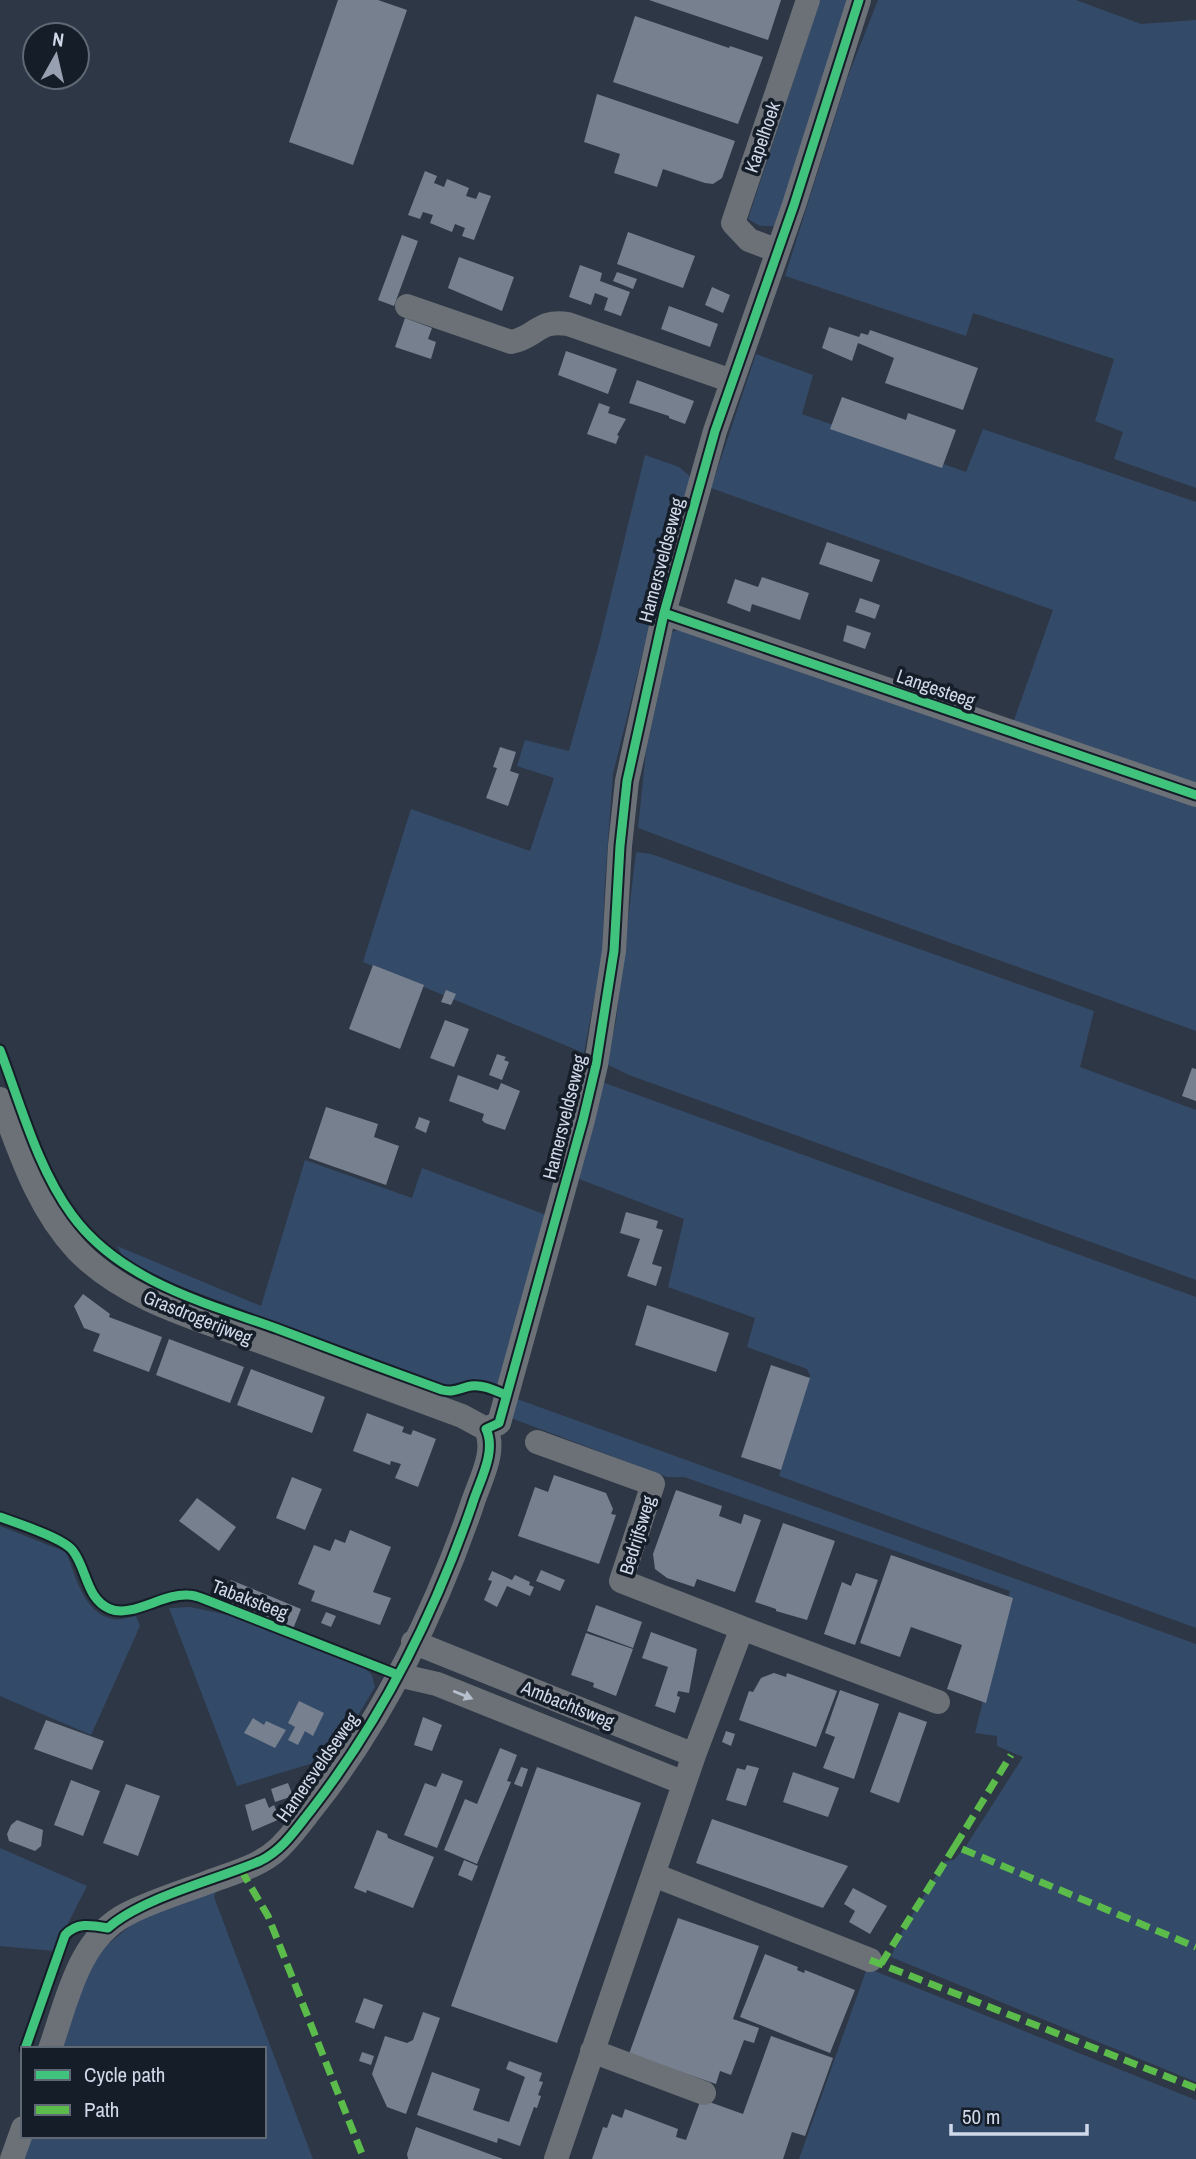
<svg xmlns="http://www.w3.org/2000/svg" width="1196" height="2159" viewBox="0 0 1196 2159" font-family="'Archivo Narrow',sans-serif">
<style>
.green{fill:#344a69}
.building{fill:#77808e}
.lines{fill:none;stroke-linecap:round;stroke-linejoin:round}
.minor{stroke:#6c7178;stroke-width:24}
.quiet{stroke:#5cbc4b;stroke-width:7;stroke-dasharray:14 7;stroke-linecap:butt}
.cycleway-casing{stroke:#151d28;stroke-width:13}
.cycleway{stroke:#40c37c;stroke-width:9}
.oneway{fill:#b6bfcd}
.labels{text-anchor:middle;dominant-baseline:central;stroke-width:7;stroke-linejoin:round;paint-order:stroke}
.street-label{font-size:19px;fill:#cfd9e9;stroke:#151d28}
</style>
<rect width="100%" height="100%" fill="#2e3745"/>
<path class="green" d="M820,0H848L776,226H760L748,219Z
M878,0H1076L1141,24L1196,20V488L1114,459L1123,432L1095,421L1114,359L973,313L966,336L785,276L848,76Z
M756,354L813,375L802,414L966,472L983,429L1196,502V787L1013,723L1053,610L711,488Z
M645,455L679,467L692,478L659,587L613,774L605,881L602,956L584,1053L363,962L411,809L530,851L554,778L517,766L525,740L569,751L599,644Z
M683,628L1196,805V1031L823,897L638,828L646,751L672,632Z
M636,852L651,854L1094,1011L1080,1067L1196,1110V1280L629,1075L606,1064L616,1021Z
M602,1082L1196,1297V1628L779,1476L810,1375L807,1369L747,1347L755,1318L668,1287L684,1219L579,1179Z
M305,1160L412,1198L422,1168L546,1215L499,1387L473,1379L453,1387L445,1386L129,1267L117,1246L261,1306Z
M517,1399L1196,1644V2082L891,1957L900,1935L945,1861L954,1860L966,1846L1023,1757L997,1746V1736L975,1733L1010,1591L684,1477H667L511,1418Z
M0,1526L66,1552C76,1576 83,1613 113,1619C120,1621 129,1617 136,1616L140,1626L91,1735L0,1696Z
M190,1607L233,1616L365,1668L372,1675L375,1687L333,1757L237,1786L169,1608Z
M0,1848L87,1886L54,1951L0,1946Z
M218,1886L214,1897L313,2159H19L26,2136H264V2049H58L82,1981L106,1946L142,1916Z
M867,1968L1196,2100V2159H799Z"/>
<path class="building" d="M338,0H378L407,10L353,165L289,142Z
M649,0H781L768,40Z
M635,16L729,48L730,46L763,57L738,124L613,82Z
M597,94L735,141L722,178L713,184L705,183L663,169L657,187L614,173L620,154L584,142Z
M425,171L437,176L434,183L444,187L447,179L469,188L466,196L476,199L479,192L491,196L474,240L462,236L465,228L455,224L452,232L430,223L433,215L423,212L420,219L408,215Z
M628,232L695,256L683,288L617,264Z
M402,235L418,241L394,306L378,300Z
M459,257L514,277L502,311L448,288Z
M580,265L602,273L600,281L630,292L621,316L604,310L608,298L595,293L591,305L569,297Z
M617,272L637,279L633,289L613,281Z
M712,287L730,295L723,313L705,305Z
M669,306L718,324L710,347L661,329Z
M405,318L432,328L428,339L436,342L431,359L395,347Z
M829,327L859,337L861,333L868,335L870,330L978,368L963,410L885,383L894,358L858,343L852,361L822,348Z
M566,351L617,369L608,394L558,375Z
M637,380L694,401L685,424L669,418V416L629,403Z
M842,397L906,420L908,413L956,430L942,468L830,429Z
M599,403L610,407L608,413L626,419L617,435L619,436L616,444L587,434Z
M827,542L880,560L872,582L819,564Z
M762,577L809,593L800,620L752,604L750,612L727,603L735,579L758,587Z
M860,598L880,605L875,619L855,612Z
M847,625L871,633L865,649L843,641Z
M500,747L516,752L510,771L519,774L508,806L486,798L497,768L493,767Z
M373,965L424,985L400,1049L349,1029Z
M446,990L456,994L451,1005L441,1002Z
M445,1020L469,1029L454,1067L430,1058Z
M497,1054L506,1057L504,1060L509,1062L502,1080L489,1075Z
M1192,1068L1196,1069V1101L1182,1096Z
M458,1075L498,1090L501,1083L520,1091L505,1130L485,1123L482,1120L484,1114L449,1101Z
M326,1107L378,1124L374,1137L399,1146L386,1185L309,1158Z
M419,1117L430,1121L426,1133L415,1128Z
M626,1212L658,1221L656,1228L663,1230L652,1264L662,1267L656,1286L627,1276L640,1239L620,1233Z
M83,1294L110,1314L109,1317L162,1337L149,1372L93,1351L100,1334L84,1328L74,1306Z
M647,1305L729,1333L716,1372L635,1345Z
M169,1339L244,1367L230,1403L156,1375Z
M771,1365L810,1378L781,1470L741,1457Z
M251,1369L325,1397L312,1433L237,1405Z
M367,1413L404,1427L402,1432L411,1435L413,1430L436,1439L418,1487L395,1478L401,1464L391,1461L390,1465L353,1451Z
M554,1475L606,1493L613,1509L611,1514L616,1515L599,1564L518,1536L535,1487L548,1492Z
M292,1477L322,1489L305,1530L276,1518Z
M676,1490L722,1506L719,1516L741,1524L744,1514L761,1520L735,1592L697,1579L694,1587L667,1578L655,1569L653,1554Z
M197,1498L236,1527L219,1551L179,1521Z
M783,1523L835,1541L807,1620L776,1611V1609L755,1602Z
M350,1530L391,1547L373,1592L391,1598L380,1625L311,1601L315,1591L298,1584L314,1545L330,1551L335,1539L345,1543Z
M891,1555L1013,1598L986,1703L947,1689L962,1645L911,1627L900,1657L860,1643Z
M541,1570L565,1580L560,1591L536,1581Z
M492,1571L512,1580L515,1575L530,1582L529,1585L534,1587L530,1596L507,1586L497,1607L484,1600L492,1581L488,1580Z
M856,1573L878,1580L855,1645L824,1634L842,1582L851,1586Z
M231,1580L301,1609L293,1629L223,1600Z
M596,1605L642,1622L633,1648L587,1631Z
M326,1612L336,1616L331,1627L321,1623Z
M651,1632L697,1649L689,1693L678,1691L677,1696L680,1697L675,1713L655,1706L668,1667L642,1658Z
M586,1633L633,1649L616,1696L593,1687L594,1683L571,1675Z
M787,1673L837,1691L816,1747L739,1720L749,1691L753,1692L761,1678L774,1673L786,1677Z
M840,1690L879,1704L854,1779L823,1768L835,1737L825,1733Z
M299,1701L324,1713L313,1736L305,1731L298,1745L288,1740L295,1727L288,1723Z
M899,1712L927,1722L899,1803L870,1792Z
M423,1717L442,1725L432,1751L414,1745Z
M253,1718L264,1725L266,1721L286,1730L275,1748L244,1733Z
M46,1720L104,1741L92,1770L34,1749Z
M726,1731L735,1734L731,1746L722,1742Z
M500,1748L517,1755L507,1781L511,1782L477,1864L444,1850L465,1799L477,1804Z
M747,1765L759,1768L746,1806L726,1800L737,1768L745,1770Z
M521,1767L528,1769L522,1787L514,1784Z
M537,1767L641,1803L557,2043L451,2006Z
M793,1772L839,1788L828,1817L783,1802Z
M442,1773L463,1781L437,1848L404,1835L425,1783L436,1787Z
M71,1780L100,1791L83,1836L54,1825Z
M288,1783L293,1796L275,1802L271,1789Z
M126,1784L160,1796L138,1856L103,1843Z
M265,1798L269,1808L274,1805L280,1819L252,1831L245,1805Z
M712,1819L807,1852L848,1866L823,1908L759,1885L696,1863Z
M17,1820L43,1830L41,1846L35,1851L9,1841L7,1834L11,1825Z
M377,1830L387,1834L388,1838L434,1857L413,1908L367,1890L366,1893L354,1888Z
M464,1860L478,1866L472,1881L458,1875Z
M853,1888L887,1906L870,1934L849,1922L855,1911L844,1904Z
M678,1918L759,1946L733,2019L759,2028L754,2043L744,2040L731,2075L720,2071L716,2084L629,2054Z
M765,1954L798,1967L797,1970L804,1973L805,1970L855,1990L830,2053L740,2017Z
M364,1998L383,2005L374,2029L355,2022Z
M423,2012L440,2018L406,2114L387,2107L372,2074L385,2036L407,2043L413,2040Z
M771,2036L833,2058L805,2136L792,2132L783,2159H592L603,2127L607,2128L612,2114L622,2118L625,2109L678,2129L676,2137L686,2140L701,2099L743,2114Z
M362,2052L374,2056L371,2065L359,2061Z
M509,2061L542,2073L539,2081L543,2082L538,2095L541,2096L537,2108L534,2107L520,2146L498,2138L497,2143L417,2115L432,2072L480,2089L473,2110L509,2122L525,2077L506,2069Z
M416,2127L503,2159H408L407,2154Z"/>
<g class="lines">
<path class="minor" d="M778,251L749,240L733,223L808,0
M407,306L511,342C537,337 538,319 568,324L732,381
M664,613L1196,795
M0,1099C20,1152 37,1207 77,1250C126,1301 202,1320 267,1344C332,1368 397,1392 462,1416L486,1429
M486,1429L499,1423L583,1120L596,1065L614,951L620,846L627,781L664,613L715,431L794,205L859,0
M537,1442L653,1484L621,1581L742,1628L694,1755L556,2159
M742,1628L938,1702
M413,1642L694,1755
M398,1675L437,1684L684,1783
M654,1875L870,1960
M50,2049C67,2001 78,1939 127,1914C152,1901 179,1893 206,1883C229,1874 259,1867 278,1849C293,1835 305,1817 318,1801C385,1715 437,1607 472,1505C479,1482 497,1452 486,1429
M592,2051L704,2093
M12,2159L23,2128"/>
<path class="quiet" d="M955,1846L1011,1755
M241,1870L268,1916L364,2159
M870,1960L1196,2088
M881,1964L955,1846L1196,1947"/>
<g class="cycleway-casing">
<path id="cycleway" d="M664,613L1196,795
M0,1050C21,1105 37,1167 72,1215C120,1281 206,1303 278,1329C333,1350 387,1370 442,1390C454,1393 460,1388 471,1386C483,1384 496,1391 506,1395
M0,1517C16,1523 64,1538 73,1551C87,1569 86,1599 110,1609C132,1618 164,1593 188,1595C194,1595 199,1597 204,1599L398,1675
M25,2049L65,1935C77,1922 91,1925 108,1928C141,1898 216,1880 260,1861C283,1850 296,1829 312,1809C382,1719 435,1612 472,1505C479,1482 497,1452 486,1429L499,1423L583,1120L596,1065L614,951L620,846L627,781L664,613L715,431L794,205L859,0"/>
</g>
<use href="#cycleway" class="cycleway"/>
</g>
<defs><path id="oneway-solid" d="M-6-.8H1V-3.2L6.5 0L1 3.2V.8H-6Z" transform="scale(1.75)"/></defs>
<use class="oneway" href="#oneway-solid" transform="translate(463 1695) rotate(22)"/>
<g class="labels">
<g class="street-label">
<text transform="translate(762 137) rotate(-71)">Kapelhoek</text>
<text transform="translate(661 560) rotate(-75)">Hamersveldseweg</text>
<text transform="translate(936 688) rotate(19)">Langesteeg</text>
<text transform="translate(564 1117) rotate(-76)">Hamersveldseweg</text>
<text transform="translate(198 1317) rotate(22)">Grasdrogerijweg</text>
<text transform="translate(637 1535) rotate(-73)">Bedrijfsweg</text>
<text transform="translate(250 1599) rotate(21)">Tabaksteeg</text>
<text transform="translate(568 1704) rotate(22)">Ambachtsweg</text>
<text transform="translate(317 1767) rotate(-55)">Hamersveldseweg</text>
</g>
</g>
<rect x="21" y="2047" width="245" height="91" fill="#151d28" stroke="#5f6875" stroke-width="2"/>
<rect x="35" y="2070" width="35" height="10" fill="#40c37c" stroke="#5f6875" stroke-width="2"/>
<text x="84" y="2082" font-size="21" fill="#cfd9e9">Cycle path</text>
<rect x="35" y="2105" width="35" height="10" fill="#5cbc4b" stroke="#5f6875" stroke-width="2"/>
<text x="84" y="2117" font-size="21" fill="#cfd9e9">Path</text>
<g transform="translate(56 56) rotate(8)"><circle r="33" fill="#151d28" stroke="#5f6875" stroke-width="2"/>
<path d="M0-5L12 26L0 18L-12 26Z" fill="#97a0b0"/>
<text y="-10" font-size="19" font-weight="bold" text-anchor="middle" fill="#cfd9e9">N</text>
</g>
<path d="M951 2124v10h136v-10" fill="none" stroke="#cfd9e9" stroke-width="3.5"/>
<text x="962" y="2124" font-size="21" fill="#cfd9e9" stroke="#151d28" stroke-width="5" paint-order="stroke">50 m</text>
</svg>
